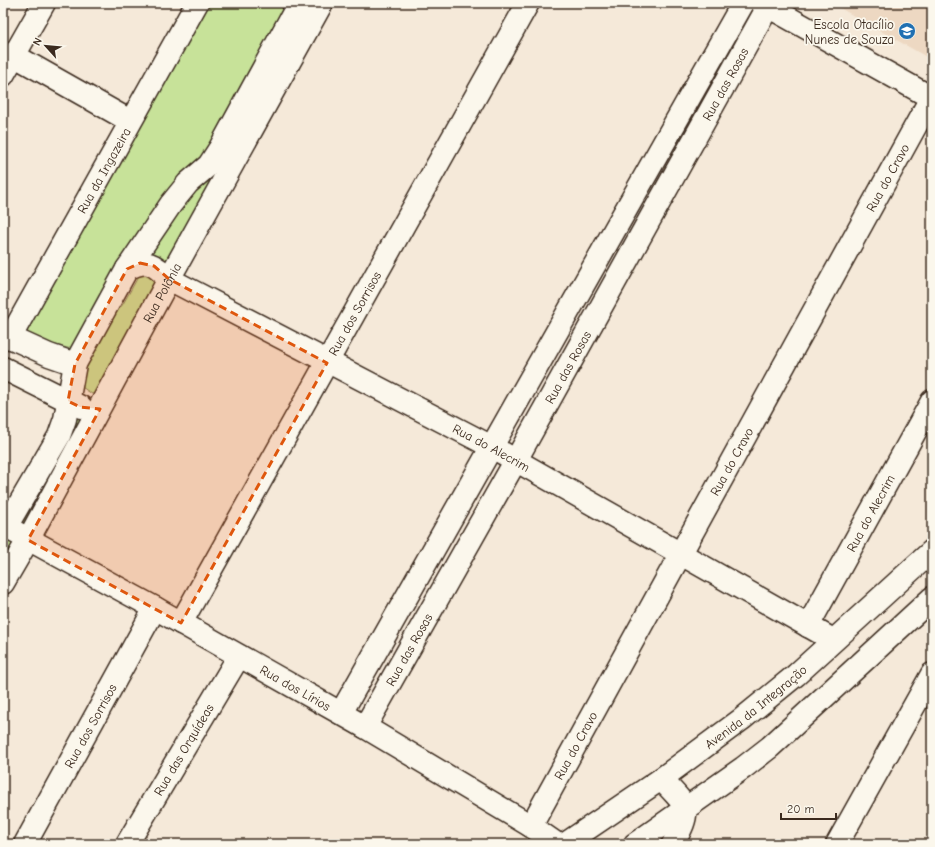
<svg xmlns="http://www.w3.org/2000/svg" width="935" height="847" viewBox="0 0 935 847" font-family="'Comic Neue',sans-serif">
<style>
.built{fill:#edd8c2}
.green{fill:#c7e299;stroke:#81865c}
.lines{fill:none;stroke-linecap:round;stroke-linejoin:round}
.minor-casing{stroke:#3b2a1e;stroke-width:25}
.major-casing{stroke:#3b2a1e;stroke-width:25}
.minor{stroke:#fbf7ec;stroke-width:22}
.major{stroke:#fbf7ec;stroke-width:22}
.marked{fill:#df570d;fill-opacity:0.2;stroke:#df570d;stroke-width:3;stroke-dasharray:8 5;stroke-linejoin:round}
.labels{text-anchor:middle;dominant-baseline:central;stroke-width:3.5;stroke-linejoin:round;paint-order:stroke}
.poi-label{font-size:13px;fill:#3b2a1e;stroke:#fbf7ec;text-anchor:end}
.street-label{font-size:13px;fill:#3b2a1e;stroke:#fbf7ec}
</style>
<rect width="100%" height="100%" fill="#f5e9d9"/>
<filter id="ink" filterUnits="userSpaceOnUse"><feTurbulence type="fractalNoise" baseFrequency=".025" numOctaves="2"/><feDisplacementMap in="SourceGraphic" scale="8" xChannelSelector="R" yChannelSelector="G"/><feConvolveMatrix kernelMatrix="1 2 1 2 8 2 1 2 1" color-interpolation-filters="sRGB"/></filter>
<g filter="url(#ink)">
<path class="built" d="M831,3H932V60Z"/>
<path class="green" d="M201,3H293L207,164L75,350L18,335Z
M297,25L168,265L144,249Z
M142,270L157,279L104,390L92,394L76,383L104,328L123,304Z
M75,410L90,411L27,526L16,520L77,419Z
M8,534L22,542L3,574V542Z"/>
<g class="lines">
<g class="minor-casing">
<g id="minor">
<path d="M15,56L130,121"/>
<path d="M3,75L44,3"/>
<path id="s1" d="M127,269C148,259 153,263 169,279L492,447L833,640"/>
<path d="M3,334L49,355L75,364"/>
<path id="s2" d="M10,338L197,3"/>
<path d="M3,368L81,407"/>
<path id="s3" d="M6,527L155,608L365,727L531,826L557,844"/>
<path d="M3,532L59,436L65,419L75,364L127,269L171,204L188,183L209,165L220,148L299,3"/>
<path id="s4" d="M3,583L28,540L169,279L322,3"/>
<path id="s5" d="M181,623L528,3"/>
<path id="s6" d="M808,626L932,401"/>
<path d="M341,713L743,3"/>
<path id="s7" d="M365,727L516,460L770,3"/>
<path d="M661,779C688,808 693,807 673,844"/>
<path id="s8" d="M531,826L931,98"/>
<path id="s9" d="M25,844L155,608"/>
<path id="s10" d="M127,844L239,656"/>
</g>
</g>
<g class="major-casing">
<g id="major">
<path d="M762,3L932,98"/>
<path id="s11" d="M565,844L661,779L742,719L796,675L932,551"/>
<path d="M635,844L743,768L770,747L932,598"/>
<path d="M837,844L932,674"/>
</g>
</g>
<use href="#minor" class="minor"/>
<use href="#major" class="major"/>
</g>
</g>
<path class="marked" d="M140,263L154,266L169,279L327,363L181,623L28,540L100,409L80,407L68,401L75,364L127,269Z"/>
<defs>
<g id="school-disc" transform="scale(0.9)"><circle r="9.5" fill="#1f6fb2" stroke="#fbf7ec"/><path d="M0-5L7-2L0 1L-7-2ZM-4 1L0 2.5L4 1V4Q0 6-4 4Z" fill="#fff"/></g>
</defs>
<g fill-rule="evenodd">
<use href="#school-disc" x="907" y="31"/>
</g>
<g class="labels">
<g class="poi-label">
<text x="894" y="24">Escola Otacílio<tspan x="894" dy="15">Nunes de Souza</tspan></text>
</g>
<g class="street-label">
<text stroke="none"><textPath href="#s7" startOffset="737">Rua das Rosas</textPath></text>
<text stroke="none"><textPath href="#s2" startOffset="192">Rua da Ingazeira</textPath></text>
<text stroke="none"><textPath href="#s8" startOffset="740">Rua do Cravo</textPath></text>
<text stroke="none"><textPath href="#s4" startOffset="331">Rua Polônia</textPath></text>
<text stroke="none"><textPath href="#s5" startOffset="355">Rua dos Sorrisos</textPath></text>
<text stroke="none"><textPath href="#s7" startOffset="413">Rua das Rosas</textPath></text>
<text stroke="none"><textPath href="#s1" startOffset="412">Rua do Alecrim</textPath></text>
<text stroke="none"><textPath href="#s8" startOffset="416">Rua do Cravo</textPath></text>
<text stroke="none"><textPath href="#s6" startOffset="129">Rua do Alecrim</textPath></text>
<text stroke="none"><textPath href="#s7" startOffset="89">Rua das Rosas</textPath></text>
<text stroke="none"><textPath href="#s3" startOffset="331">Rua dos Lírios</textPath></text>
<text stroke="none"><textPath href="#s11" startOffset="235">Avenida da Integração</textPath></text>
<text stroke="none"><textPath href="#s9" startOffset="135">Rua dos Sorrisos</textPath></text>
<text stroke="none"><textPath href="#s8" startOffset="92">Rua do Cravo</textPath></text>
<text stroke="none"><textPath href="#s10" startOffset="110">Rua das Orquídeas</textPath></text>
</g>
</g>
<rect width="935" height="847" fill="none" stroke="#fbf7ec" stroke-width="16"/>
<rect x="8" y="8" width="919" height="831" fill="none" stroke="#3b2a1e" stroke-width="1.5" filter="url(#ink)"/>
<g transform="translate(46 46) rotate(297)" stroke="#fbf7ec" stroke-width="3" paint-order="stroke">
<path d="M0-3L7 15L0 10L-7 15Z" fill="#3b2a1e"/>
<text y="-6" font-size="11" font-weight="bold" text-anchor="middle" fill="#3b2a1e">N</text>
</g>
<path d="M781 813v6h55v-6" fill="none" stroke="#3b2a1e" stroke-width="2"/>
<text x="787" y="813" font-size="12" fill="#3b2a1e" stroke="#fbf7ec" stroke-width="3" paint-order="stroke">20 m</text>
</svg>
